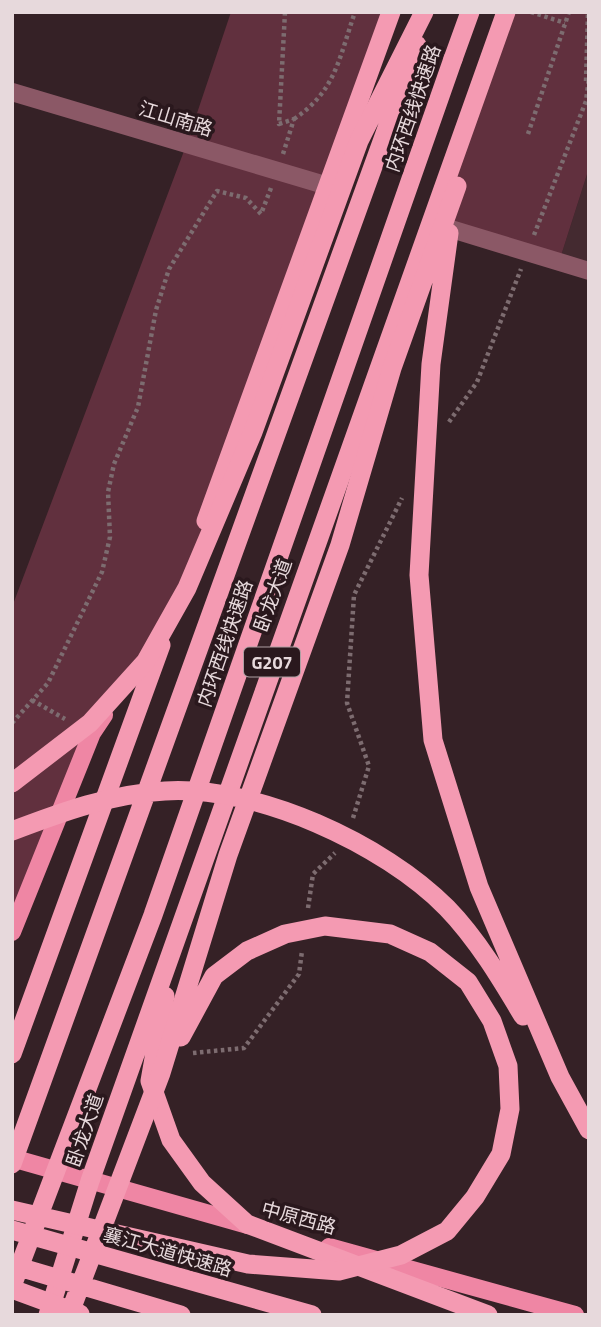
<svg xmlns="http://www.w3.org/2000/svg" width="601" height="1327" viewBox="0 0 601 1327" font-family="'Titillium Web','Noto Sans SC',sans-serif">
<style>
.built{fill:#442a30}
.green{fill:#61303e}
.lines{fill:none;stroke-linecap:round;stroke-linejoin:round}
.path{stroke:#7d6c70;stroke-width:4.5;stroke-dasharray:3.5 3.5;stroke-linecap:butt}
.tertiary{stroke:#8b5866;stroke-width:18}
.primary{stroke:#ef86a4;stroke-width:18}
.trunk{stroke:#f49ab2;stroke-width:19}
.trunk-bridge{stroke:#f49ab2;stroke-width:19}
.labels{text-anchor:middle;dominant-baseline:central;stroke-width:7;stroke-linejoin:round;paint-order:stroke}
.shield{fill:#2a181d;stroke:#ae9fa3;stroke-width:2}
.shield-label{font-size:18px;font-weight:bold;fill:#e7d9dc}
.street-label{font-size:19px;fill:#e7d9dc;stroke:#2a181d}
</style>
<rect width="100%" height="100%" fill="#352126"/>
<path class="built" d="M589,168V271L559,262Z"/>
<path class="green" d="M231,12H391L177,600L92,733L12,932V607L187,143Z
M510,12H589V168L559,262L430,222Z"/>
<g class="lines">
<path class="path" d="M531,12L565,23
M586,81L588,12
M294,119C336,91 339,58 355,12
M528,134L569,12
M283,154L294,119L279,124L285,12
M534,235L586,101L589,78
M449,422L477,382L521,269
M32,700L65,719
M12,723L48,683L102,572L110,537L108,492L114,464L138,407L156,310L169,269L217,191L246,198L261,214L271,188
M353,818L369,766L347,703L354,595L402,498
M308,908L313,874L335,853
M193,1053L244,1048L299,974L302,951"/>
<path class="tertiary" d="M12,92L328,186
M438,225L589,271"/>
<path class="primary" d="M12,932L92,733L104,715
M12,1158L248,1225
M329,1247L575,1315"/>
<path class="trunk" d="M453,59L470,12
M206,521L391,12
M165,996L150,1081L171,1140L202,1183L247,1224L488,1315
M12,1054L161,645
M48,1315L90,1181L506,12"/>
<path class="trunk-bridge" d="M449,233L431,364L419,575L433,740L479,887L560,1077L589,1130
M12,783L90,723L146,661L187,588L253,432L359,141L424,12
M12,831C62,812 111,794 165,791C256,785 384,844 447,908C477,939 501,979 523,1016
M12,1164L417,45
M12,1210L248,1264L339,1271L401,1255L447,1231L475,1197L501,1154L510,1109L508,1066L492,1021L468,982L430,952L390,934L325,926L285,934L247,951L214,976L181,1037
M12,1230L312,1315
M12,1265L181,1315
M12,1286L153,915L453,59
M12,1289L80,1314
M69,1315L161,1073L228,855L340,545L392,368L457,186"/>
</g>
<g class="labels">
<rect class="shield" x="244" y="647.5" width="56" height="29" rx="5"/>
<g class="shield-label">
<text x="272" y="662">G207</text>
</g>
<g class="street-label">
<text transform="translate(412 108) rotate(-71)">内环西线快速路</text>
<text transform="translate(176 118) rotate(17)">江山南路</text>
<text transform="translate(272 595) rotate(-70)">卧龙大道</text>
<text transform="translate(224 643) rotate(-71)">内环西线快速路</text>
<text transform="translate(84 1130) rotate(-71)">卧龙大道</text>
<text transform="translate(299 1217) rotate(15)">中原西路</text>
<text transform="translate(168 1251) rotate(16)">襄江大道快速路</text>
</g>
</g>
<rect width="601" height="1327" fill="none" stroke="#e7d9dc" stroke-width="28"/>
</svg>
